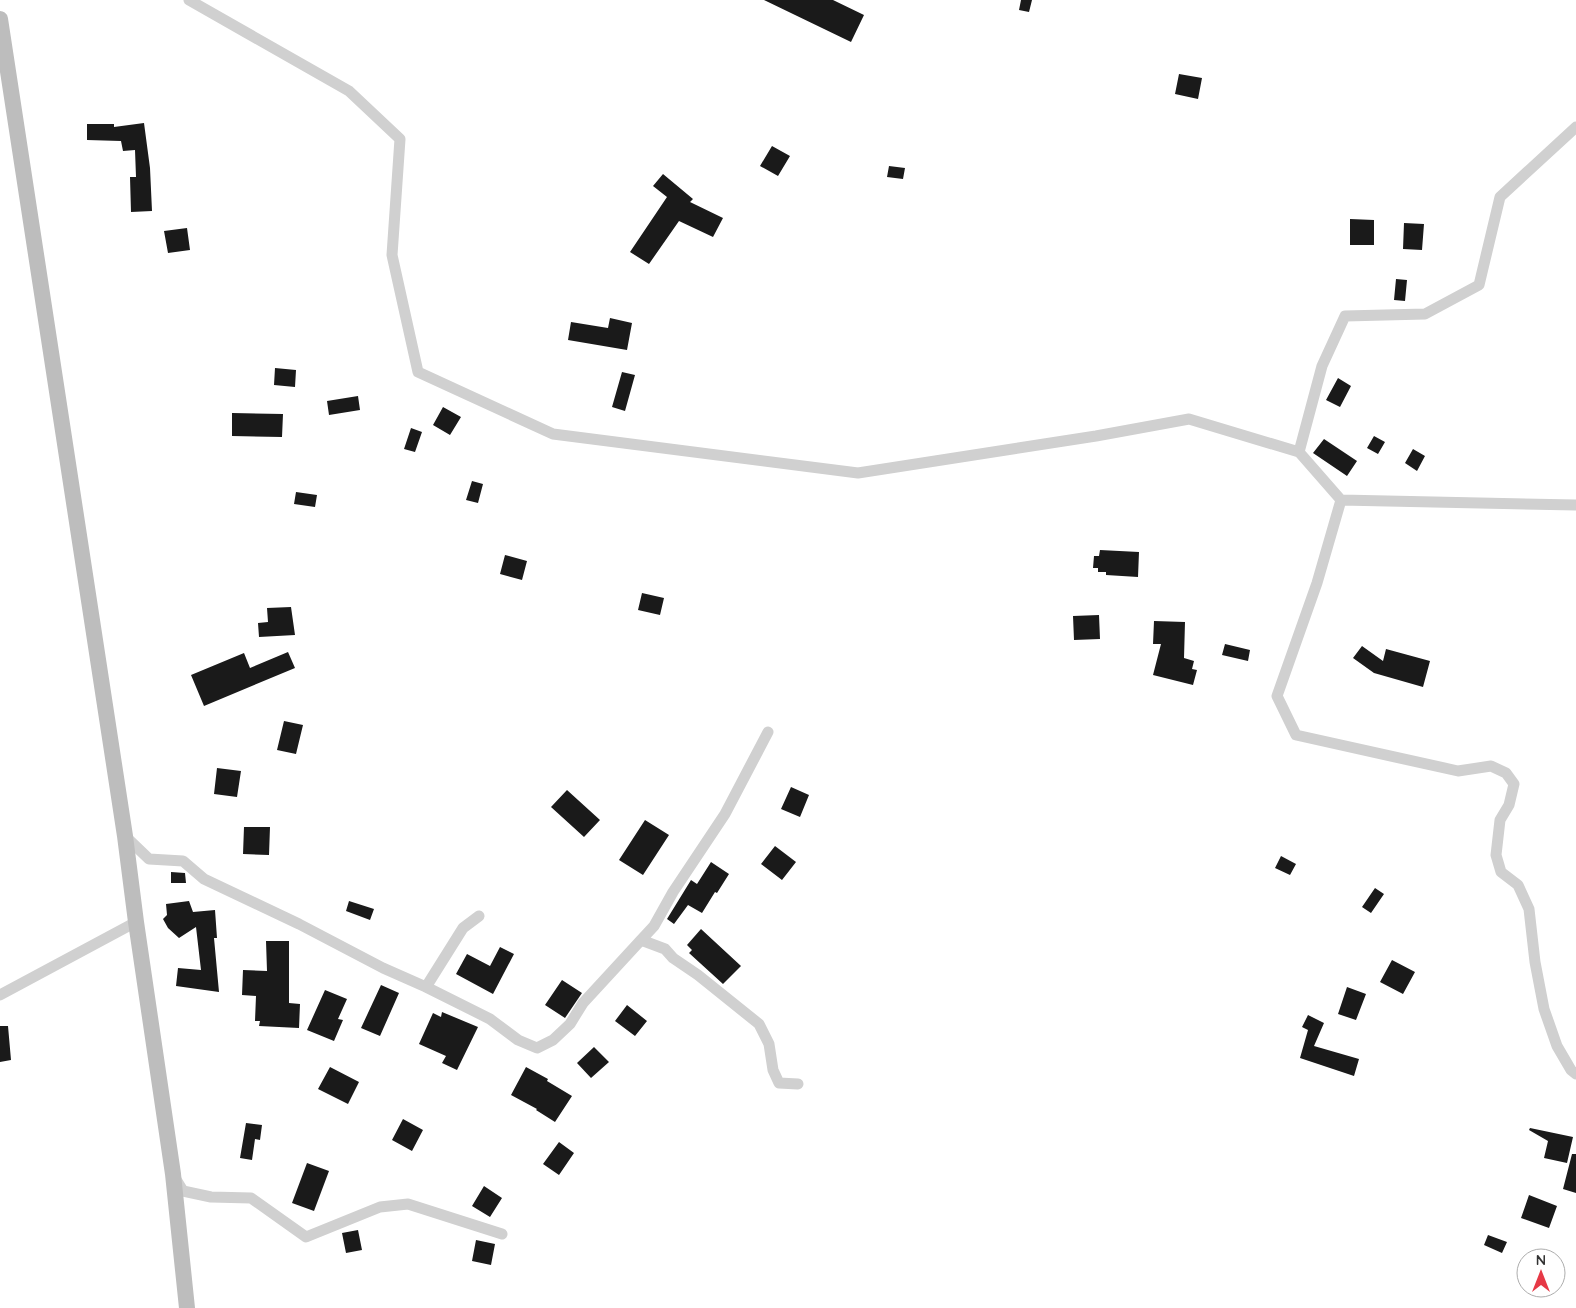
<svg xmlns="http://www.w3.org/2000/svg" width="1576" height="1308" viewBox="0 0 1576 1308" font-family="Quicksand,sans-serif">
<style>
.building{fill:#1a1a1a}
.lines{fill:none;stroke-linecap:round;stroke-linejoin:round}
.street{stroke:#d0d0d0;stroke-width:11}
.secondary{stroke:#bdbdbd;stroke-width:16}
</style>
<rect width="100%" height="100%" fill="#fff"/>
<path class="building" d="M764,0H833L864,15L851,42Z
M1021,0H1032L1029,12L1019,10Z
M1179,74L1202,78L1198,99L1175,94Z
M144,123L150,168L152,211L131,212L130,177H136L135,150L123,151L121,141L87,140V124H114V127Z
M772,146L790,156L778,176L760,166Z
M889,166L905,168L903,179L887,177Z
M663,174L693,199L690,202L723,218L713,237L679,221L649,264L630,252L667,197L653,186Z
M1350,219L1374,220V245H1350Z
M1404,223L1424,224L1422,250L1403,249Z
M187,228L190,250L168,253L164,231Z
M1396,279L1407,280L1405,301L1394,300Z
M610,318L632,323L627,350L568,340L571,322L608,328Z
M275,368L296,370L295,387L274,385Z
M622,372L635,375L625,411L612,407Z
M1338,378L1351,386L1340,407L1326,400Z
M358,396L360,410L329,415L327,401Z
M443,407L461,417L450,435L433,425Z
M232,413L283,414L282,437L232,436Z
M411,428L422,432L415,452L404,449Z
M1374,436L1385,442L1378,454L1367,448Z
M1324,439L1357,461L1347,476L1313,453Z
M1413,449L1425,456L1417,471L1405,463Z
M472,481L483,484L478,503L466,500Z
M296,492L317,495L315,507L294,504Z
M1100,550L1139,552L1138,577L1106,575V572H1098V568H1093L1094,556H1099Z
M505,555L527,561L522,580L500,574Z
M642,593L664,598L660,615L638,610Z
M291,607L295,635L259,637L258,623L268,622L267,608Z
M1099,615L1100,639L1074,640L1073,616Z
M1154,621L1185,622L1184,658L1194,661L1192,669L1197,670L1193,685L1153,675L1161,644H1153Z
M1225,644L1250,650L1248,661L1222,655Z
M1362,646L1383,661L1386,649L1430,661L1423,687L1374,673L1353,658Z
M288,652L295,668L204,706L191,675L244,653L250,668Z
M284,721L303,725L296,754L277,750Z
M217,768L241,771L237,797L214,794Z
M791,787L809,795L800,817L781,809Z
M567,790L600,820L584,837L551,807Z
M645,820L669,835L643,875L619,860Z
M244,827H270L269,855L243,854Z
M775,846L796,862L782,880L761,864Z
M1281,856L1296,864L1290,875L1275,868Z
M711,862L729,874L717,893L715,892L702,913L688,905L674,924L667,919L691,880L697,884Z
M171,872L185,873L186,883H171Z
M1375,888L1384,894L1371,913L1362,907Z
M189,901L193,912L215,910L217,938H214L219,992L176,986L178,968L201,970L196,927L179,938L168,928L163,919L167,915L166,904Z
M349,901L374,909L370,920L346,911Z
M701,929L741,966L723,984L689,953L692,950L687,945Z
M266,941H289V1003L300,1004L299,1028L259,1026L260,1021H255L256,996L242,995L243,970L267,971Z
M500,947L514,954L493,994L456,974L467,954L490,966Z
M1392,960L1415,972L1403,994L1380,982Z
M562,980L582,993L565,1018L545,1005Z
M381,985L399,993L380,1036L361,1028Z
M1347,987L1366,994L1356,1020L1338,1014Z
M325,990L347,999L338,1019L343,1020L334,1041L307,1030Z
M627,1005L647,1021L635,1036L615,1021Z
M442,1012L478,1027L457,1070L442,1063L446,1056L419,1044L433,1013L441,1017Z
M1308,1015L1324,1023L1314,1046L1359,1059L1354,1076L1300,1058L1308,1030L1302,1027Z
M0,1026H8L11,1060L0,1062Z
M594,1047L609,1062L591,1078L577,1063Z
M330,1067L359,1082L348,1104L318,1089Z
M526,1067L548,1079L547,1081L572,1096L555,1122L536,1110L537,1109L511,1095Z
M403,1119L423,1130L412,1151L392,1140Z
M246,1123L262,1125L260,1140L255,1139L252,1160L240,1158Z
M1530,1128L1573,1137L1567,1163L1544,1158L1548,1141L1529,1130Z
M559,1142L574,1153L559,1175L543,1164Z
M1572,1154H1576V1193L1563,1189Z
M307,1163L329,1171L314,1211L292,1203Z
M484,1186L502,1198L490,1217L472,1206Z
M1529,1195L1557,1206L1549,1228L1521,1218Z
M358,1230L362,1250L346,1253L342,1233Z
M1488,1235L1507,1242L1502,1253L1484,1245Z
M476,1240L495,1244L491,1265L472,1261Z"/>
<g class="lines">
<path class="street" d="M189,0L349,91L400,139L392,255L418,372L553,434L858,473L1096,436L1189,419L1299,452L1341,500L1576,505
M1299,452L1322,366L1345,316L1425,314L1479,285L1500,197L1576,127
M1341,500L1317,583L1277,696L1296,735L1458,771L1491,766L1506,773L1514,784L1509,805L1500,820L1496,855L1501,872L1518,885L1529,909L1535,962L1544,1009L1557,1046L1571,1070L1576,1074
M125,836L149,859L183,861L204,879L299,924L383,968L426,987
M479,916L463,928L426,987L490,1019L518,1040L537,1048L553,1040L570,1024L583,1003L641,940L665,949L673,958L698,975L759,1024L769,1044L773,1070L779,1083L798,1084
M641,940L654,926L673,892L725,814L768,732
M0,995L136,922
M175,1178L183,1191L211,1197L251,1198L306,1237L380,1207L408,1204L502,1234"/>
<path class="secondary" d="M0,19L125,836L136,922L173,1174L187,1308"/>
</g>
<g transform="translate(1541 1273)"><circle r="24" fill="#ffffff" stroke="#adadad"/>
<path d="M0-4L9 19L0 12L-9 19Z" fill="#e63946"/>
<text y="-8" font-size="14" font-weight="bold" text-anchor="middle" fill="#333333">N</text>
</g>
</svg>
